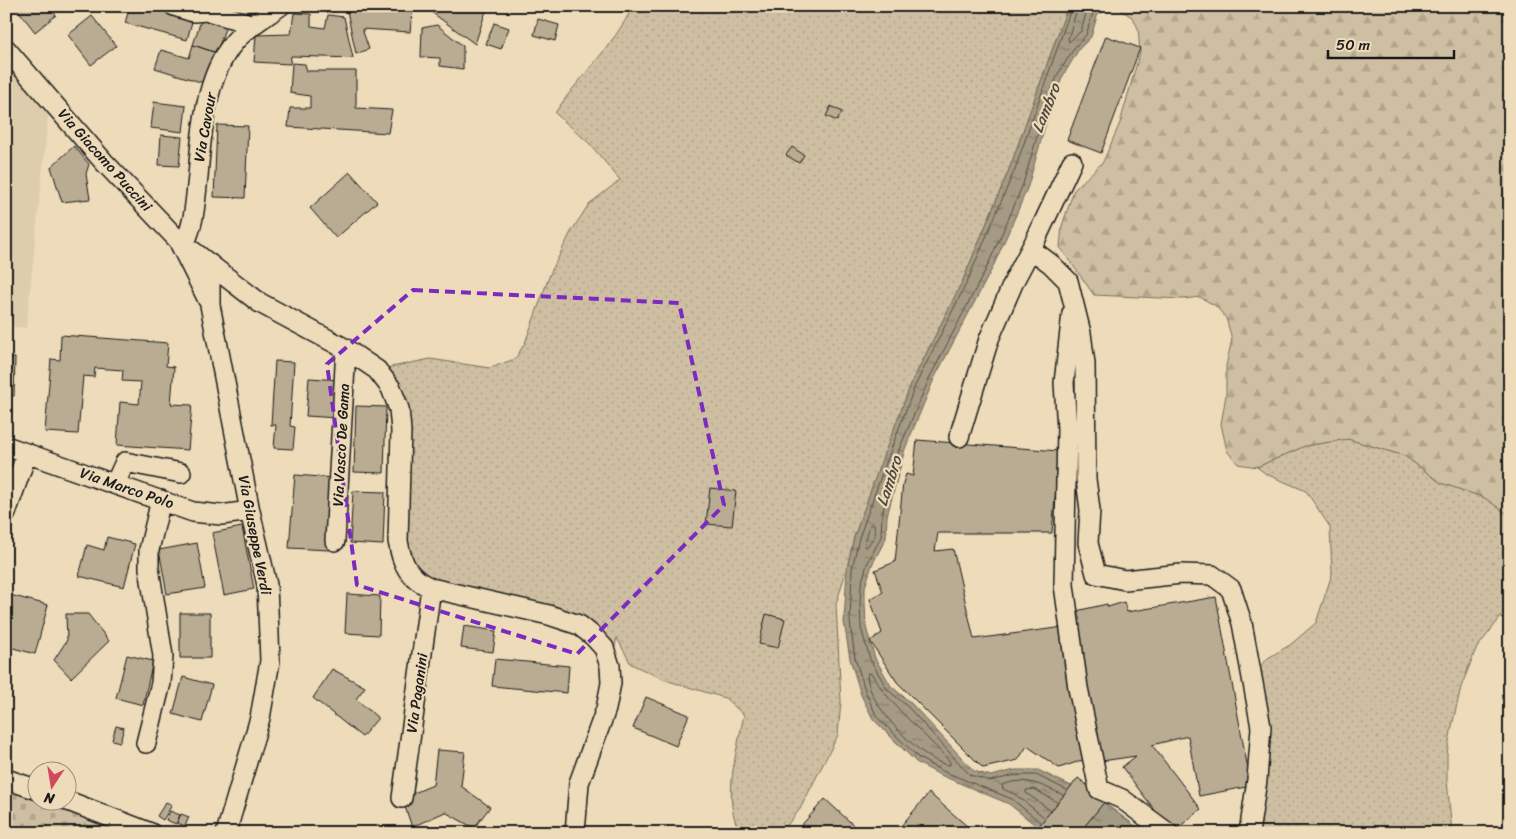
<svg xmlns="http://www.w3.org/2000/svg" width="1516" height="839" viewBox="0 0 1516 839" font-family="Sriracha,sans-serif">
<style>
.built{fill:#ddcdad}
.grass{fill:url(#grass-dots);stroke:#766e5f}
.forest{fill:url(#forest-firs);stroke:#766e5f}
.cemetery{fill:url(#cemetery-stones);stroke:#766e5f}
.water{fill:url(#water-ripples);stroke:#6e685a}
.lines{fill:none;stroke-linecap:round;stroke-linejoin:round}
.shore{stroke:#534e45;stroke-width:1}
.building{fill:#b9ac92;stroke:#1c1c1c}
.minor-casing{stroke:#1c1c1c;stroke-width:22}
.minor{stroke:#eddbb9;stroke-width:19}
.marked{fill:none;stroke:#7b2cbf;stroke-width:4;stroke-dasharray:10 6;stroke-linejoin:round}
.labels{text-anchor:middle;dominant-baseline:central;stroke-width:4.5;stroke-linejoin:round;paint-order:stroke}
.street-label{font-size:15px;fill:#1c1c1c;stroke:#eddbb9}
.water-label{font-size:16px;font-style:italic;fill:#4c4840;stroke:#eddbb9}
</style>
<defs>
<pattern id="grass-dots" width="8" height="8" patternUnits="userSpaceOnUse" patternTransform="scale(1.25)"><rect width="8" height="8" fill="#cfbfa2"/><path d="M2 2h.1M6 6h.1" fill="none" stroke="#b1a48b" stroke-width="1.8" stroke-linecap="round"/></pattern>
<pattern id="forest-firs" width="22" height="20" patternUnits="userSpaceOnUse" patternTransform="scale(1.25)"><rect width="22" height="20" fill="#cfbfa2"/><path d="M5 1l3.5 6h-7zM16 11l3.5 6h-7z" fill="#b1a48b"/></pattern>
<pattern id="cemetery-stones" width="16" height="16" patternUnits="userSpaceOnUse" patternTransform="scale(1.25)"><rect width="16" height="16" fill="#cfbfa2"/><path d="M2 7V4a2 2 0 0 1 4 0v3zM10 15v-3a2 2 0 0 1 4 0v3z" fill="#b1a48b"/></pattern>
<pattern id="water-ripples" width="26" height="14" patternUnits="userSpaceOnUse" patternTransform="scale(1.25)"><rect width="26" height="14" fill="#a59a83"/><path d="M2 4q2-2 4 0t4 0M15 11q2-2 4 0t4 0" fill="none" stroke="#867d6a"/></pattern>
</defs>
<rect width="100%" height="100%" fill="#eddbb9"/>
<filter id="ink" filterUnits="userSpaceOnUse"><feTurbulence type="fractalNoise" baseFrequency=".02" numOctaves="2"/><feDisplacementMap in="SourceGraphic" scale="10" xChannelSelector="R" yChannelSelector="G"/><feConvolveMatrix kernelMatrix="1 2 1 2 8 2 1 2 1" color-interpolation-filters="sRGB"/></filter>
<g filter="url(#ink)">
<path class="built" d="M6,49L50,100L26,328L6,326Z"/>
<path class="grass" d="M633,6H1068L1010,167L963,280L911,384L854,537L847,568L836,604L841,701L838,735L800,809L781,833H741C721,802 737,750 744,715L725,698L665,680L631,664L617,638L610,666L593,636L407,570L401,431L377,370L430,359L490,368L515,359L525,343L550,274L571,232L589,204L620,180L590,144L555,113C580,75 612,49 633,6Z
M1348,439L1405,456L1441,483L1485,498L1510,516V605L1476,649L1461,687L1452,726L1447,753V780L1452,833H1249L1257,670L1268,658L1290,645L1316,623L1332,574L1330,527L1306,491L1266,474L1257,467L1305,446Z"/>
<path class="forest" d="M1100,6H1510V516L1485,498L1441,483L1405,456L1348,439L1305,446L1257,467L1238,464L1227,451L1221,424L1226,395V366L1232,339L1226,318L1216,306L1200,297L1183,299L1094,295L1060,247L1062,226L1074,190L1103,162L1120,123L1140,52L1138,28L1132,17L1119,9H1110L1098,14Z"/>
<path class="cemetery" d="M6,787L37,799L38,802H45L127,833H6Z"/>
<path class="water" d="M1068,6H1100L1091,37L1079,49L1063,76L1052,102L1028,186L1016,215L992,269L934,379L905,449L887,516L886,538L872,565L865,587V603L866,627L875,658L891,686L910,702L974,771L991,776L1015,770H1038L1090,795L1045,833L1009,804L938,774L916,762L873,719L861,695L850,659L844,622L847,568L854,537L879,467L911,384L963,280L1010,167Z
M1096,797L1145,833H1063Z"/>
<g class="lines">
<path class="shore" d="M1078,6L1068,39L1069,42L1081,31L1088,6
M874,524L875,536L866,548L864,546L870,525Z
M868,673L872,674C889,705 926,734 950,762V765C925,765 861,699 868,673Z
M1067,790L1036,775H1016L990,781L970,775L907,706L887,689L870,659L861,628L860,603L861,586L867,564L881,537L882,515L900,447L930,377L987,267L1011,213L1023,184L1048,100L1058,74L1075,47L1086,35L1095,6
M1050,810L1026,793V790L1034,789L1057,802
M1044,817L1016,795L1003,789L1002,785C1025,776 1042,785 1063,795
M1040,822L1012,799L940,770L919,758L877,717L866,693L855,658L850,622L852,569L859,538L884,468L915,386L967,282L1015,169L1072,6"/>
</g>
<path class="building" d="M15,6H50L56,15L35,32Z
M130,6H148L193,18L187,40L125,23Z
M236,6H268L265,15Z
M346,6L412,12L410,32L362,29L369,49L356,54Z
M423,6H482L487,8L475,44Z
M294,13L311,14V26L325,28L328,15L344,17L353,58L291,56L290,64L254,62L256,35L291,34Z
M203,14L227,22L217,53L193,45Z
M92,16L116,46L91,65L68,35Z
M538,19L559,25L555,41L534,35Z
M494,23L509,28L501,49L486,44Z
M437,25L463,46V69L440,66V58L421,57L422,28Z
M1106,36L1140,48L1101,153L1067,140Z
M193,45L217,53L207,84L155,68L161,50L189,58Z
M292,63L305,64L307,71H356V108L392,110L388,133L288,127L290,108H310V96L290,93Z
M154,102L186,106L183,132L151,128Z
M831,106L842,112L837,121L826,116Z
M217,125L248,126L245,198L214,197Z
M161,135L182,137L179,166L159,165Z
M74,146L89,164L86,174L90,199L62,202L51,167Z
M792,147L804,155L799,163L786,155Z
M350,172L377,202L336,238L310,208Z
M61,335L168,343L166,366L174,367L171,404L192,405L188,450L117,445L120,402L139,404L141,382L122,381L123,370L95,368L94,377L83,376L78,434L45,432L51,359L60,360Z
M6,358H15L14,396H6Z
M275,361L294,362L290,426L295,427L293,449L274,448L276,425H271Z
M309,378L340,380L338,418L306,416Z
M356,406L386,407L384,473L354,472Z
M917,440L1059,451L1052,533H938L935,551L953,549L974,639L1064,627L1089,758L1059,768L1027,746L1018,760L983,768L897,682L870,641L882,633L870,599L883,592L875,570L895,562L903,483L906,474L913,476Z
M295,475L334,478L329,550L289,548Z
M710,488L736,491L732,526L706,524Z
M353,491L385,492L383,545L350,543Z
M242,527L254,589L224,595L212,533Z
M107,537L135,544L124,587L79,576L87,545L104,550Z
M197,543L205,588L167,594L159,550Z
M6,594L48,605L35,654L6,646Z
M347,594L380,596L379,635L345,633Z
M1216,597L1251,786L1199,796L1188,736L1152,745L1201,809L1172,833L1122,767L1136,756L1102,761L1072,612L1107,604L1108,607L1124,602L1127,612Z
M180,613H210V658H180Z
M66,614H88L109,641L71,678L54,660L67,640Z
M766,614L785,619L778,648L759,644Z
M464,626L496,631L493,652L461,648Z
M127,655L153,661L143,705L116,698Z
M495,659L569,666L567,693L492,686Z
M332,669L365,687L356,699L378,718L362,737L313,698Z
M183,677L212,685L202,722L173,714Z
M646,697L689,715L676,746L633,728Z
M116,726L124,728L120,742L112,740Z
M437,750L465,752L461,786L490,807L474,828L445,812L412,827L402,798L433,785Z
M1078,778L1106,800L1079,833H1033Z
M929,793L975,833H895Z
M825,799L862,833H802L798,829Z
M166,802L172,805L163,820L157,816Z
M170,811L180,815L176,824L166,820Z
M181,814L189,817L185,826L177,823Z"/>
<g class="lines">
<g class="minor-casing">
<path id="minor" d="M174,6L193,12L208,11L254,25
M6,49L104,162L177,239L260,303L346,349L377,370L391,388L399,409L401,431L398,541C402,565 409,578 431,588L549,615L579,625L593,636L604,648L610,666L611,683L606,709L579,783L575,833
M180,244L208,300
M184,244C195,223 195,201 198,177C201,134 205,76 235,41C247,27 265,17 280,6
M1031,249L1051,264L1068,281L1081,333L1085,364L1086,479L1090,510L1088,543L1096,574L1125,580L1181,574L1212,575L1231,589L1242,623L1261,727L1257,780L1249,833
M210,264V305L250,511L267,585L270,661L260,718L226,833
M1072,313L1064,383L1067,429L1064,585L1078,688L1099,789L1122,799L1168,833
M959,437L989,339L1015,279L1035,241L1072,162
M6,446L193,512L221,515L250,511
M115,484L125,462L181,473
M6,513L27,453
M335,541L346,349
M146,743L161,683L163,656L149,568V550L161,500
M6,779L38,790
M402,798L431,588
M68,801L151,833"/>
</g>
<use href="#minor" class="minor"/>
</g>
</g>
<path class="marked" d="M413,290L679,303L724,505L577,654L357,585L327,364Z"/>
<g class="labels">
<g class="street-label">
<text transform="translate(205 127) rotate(-80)">Via Cavour</text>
<text transform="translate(105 160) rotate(48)">Via Giacomo Puccini</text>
<text transform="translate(341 445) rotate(-87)">Via Vasco De Gama</text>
<text transform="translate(127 488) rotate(19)">Via Marco Polo</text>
<text transform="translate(255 535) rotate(79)">Via Giuseppe Verdi</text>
<text transform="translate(417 693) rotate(-82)">Via Paganini</text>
</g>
<g class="water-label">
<text transform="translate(1046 108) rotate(-68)">Lambro</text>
<text transform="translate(889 481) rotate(-72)">Lambro</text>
</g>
</g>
<rect width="1516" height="839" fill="none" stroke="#eddbb9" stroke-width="25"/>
<rect x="12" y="12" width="1491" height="814" fill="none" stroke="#1c1c1c" stroke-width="2" filter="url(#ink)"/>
<g transform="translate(52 786) rotate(192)"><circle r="24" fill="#eddbb9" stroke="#998f7a"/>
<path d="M0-4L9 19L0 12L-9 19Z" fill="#d1495b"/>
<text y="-8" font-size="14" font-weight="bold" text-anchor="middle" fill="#1c1c1c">N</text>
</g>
<path d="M1328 50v8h126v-8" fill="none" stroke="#1c1c1c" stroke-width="2.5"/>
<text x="1336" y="50" font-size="15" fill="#1c1c1c" stroke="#eddbb9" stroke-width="4" paint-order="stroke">50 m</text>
</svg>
